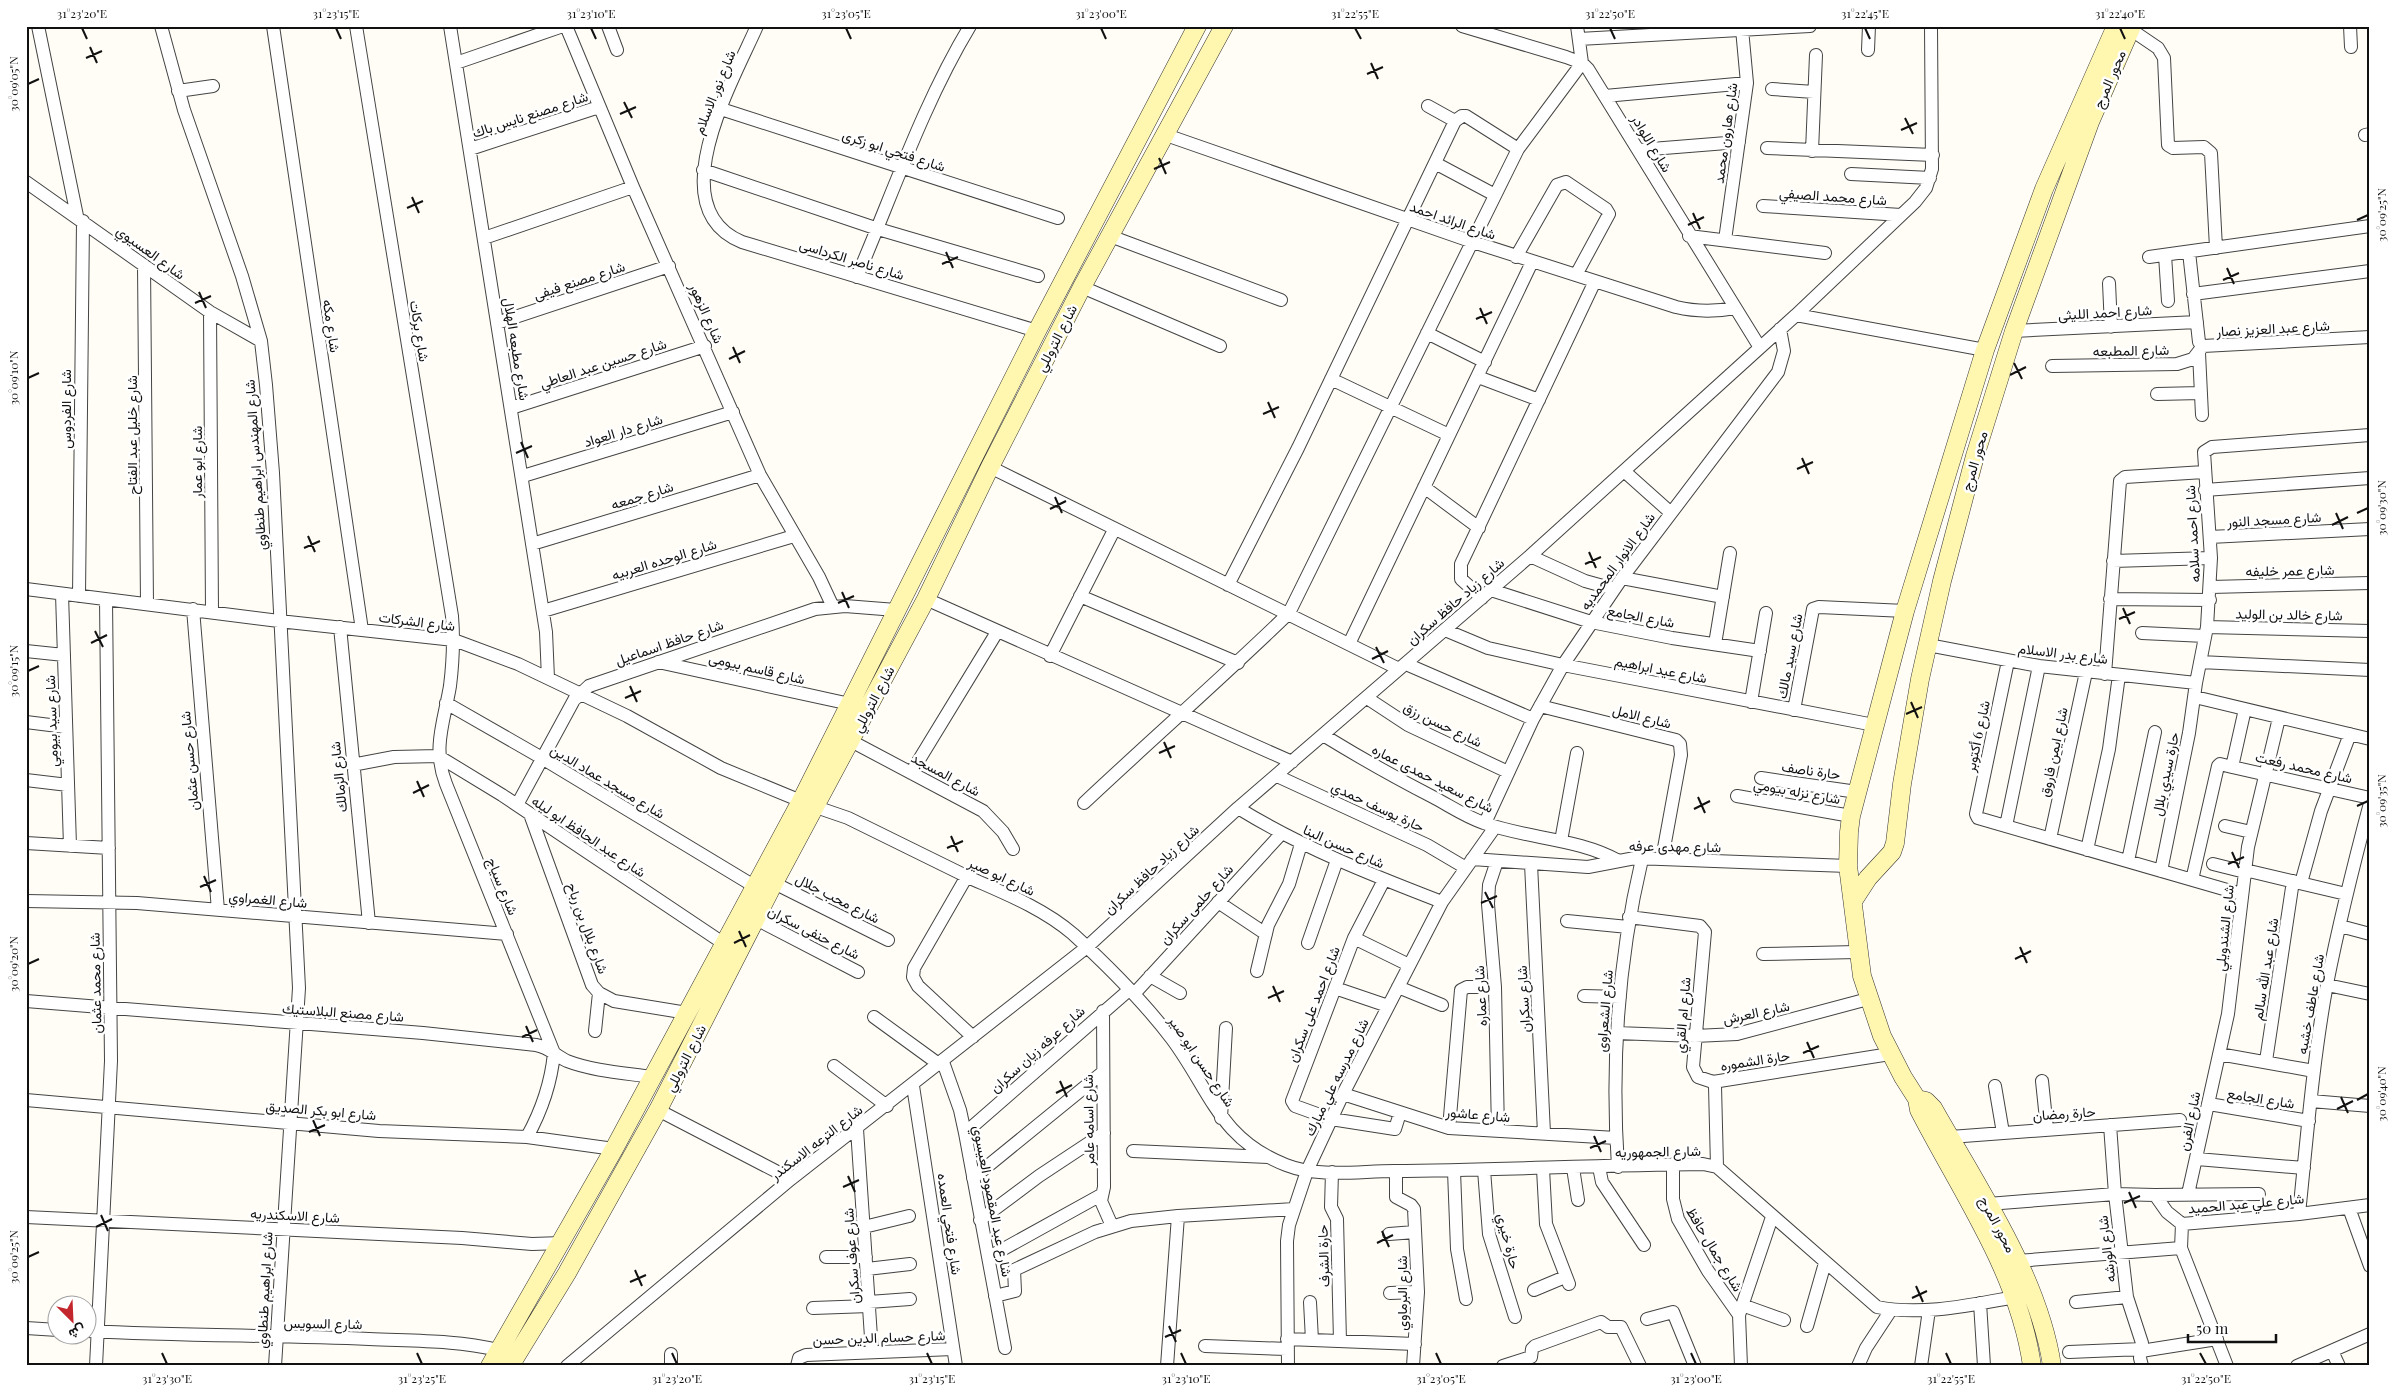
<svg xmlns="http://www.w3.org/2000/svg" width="2396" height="1392" viewBox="0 0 2396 1392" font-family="'Playfair Display',Vazirmatn,serif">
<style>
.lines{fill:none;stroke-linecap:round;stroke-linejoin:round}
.street-casing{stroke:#444;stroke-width:14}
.secondary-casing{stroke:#333;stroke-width:19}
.street{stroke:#fff;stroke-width:12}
.secondary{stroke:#fff6b0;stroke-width:18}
.ticks{fill:none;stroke:#111;stroke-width:2}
.labels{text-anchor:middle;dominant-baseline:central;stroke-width:5;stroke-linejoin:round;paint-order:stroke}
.street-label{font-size:14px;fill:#111;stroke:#fff}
.neatline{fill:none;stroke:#111;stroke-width:2}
.ticks-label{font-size:12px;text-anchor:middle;fill:#111}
</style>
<rect width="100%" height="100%" fill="#fffdf5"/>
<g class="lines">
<g class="street-casing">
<path id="street" d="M38,26L77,216
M161,26L184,110L242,276L261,341L266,385L273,473L299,988L275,1366
M273,26L362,630
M356,26L452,616C454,640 453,662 450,686C444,722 432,748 446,784L554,1053C551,1084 542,1110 527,1137
M450,26L546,632L548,678
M566,26L633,187L760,475L819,577L833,607
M608,26L617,50
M757,26C733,81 659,208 742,242L1037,331
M1462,26L1566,57L1582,63L1588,69L1759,346
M2350,26L2351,47
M2130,29L2158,48L2164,58L2168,145L2173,148L2204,147L2211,153L2216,248
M1579,39L1810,26
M1868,50L1869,26
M456,63L563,26
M1772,89L1814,92
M178,91L213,86
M1605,96L1747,83
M1428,106L1455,121
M721,109L1058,218
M1166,135L1473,242L1676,307C1697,312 1714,312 1735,308
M2365,135L2370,134
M1767,148L1933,155
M470,149L599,107
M1639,150L1739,142
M1812,151L1816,55
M1435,163L1495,195
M703,170L878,229L1038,276
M1851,174L1930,178
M26,182L210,312L261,341
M1763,206L1901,215
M1110,236L1281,300
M1689,236L1825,253
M484,238L633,187
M1725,240L1747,83L1742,29
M2189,252L2199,342L2203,346L2370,337
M2165,255L2168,301
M1516,257L1557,185L1566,182L1606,209L1609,214L1576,275
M2149,257L2370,226
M144,265L147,604
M857,277C893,193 923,104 970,26
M2109,283L2111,327
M1082,287L1220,346
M2193,294L2370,271
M210,312L212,612
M1796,315L1985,350
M497,323L669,266
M2014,331L2197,322
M1427,333L1485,362
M2199,353L2202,415
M2052,366L2177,364L2193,359L2203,346
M1478,377L1539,400
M1331,379L1449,435
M2157,394L2201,393
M511,408L705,346
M990,467L1399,669
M1624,471L1671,513
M523,476L733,412
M1424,487L1479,528
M2205,490L2370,478
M2210,537L2370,529
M532,544L760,475
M1530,556L1585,581L1614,589
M2113,561L2211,558
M1622,578L1723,597
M1228,585L1298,448L1455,121L1462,116H1466L1518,149
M2211,587L2370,583
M26,589L279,621L454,640L518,664L627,716L721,768L801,801
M1491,590L1591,622L1672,638L1760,651
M62,594L70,846
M79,596L83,221
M1080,596L1238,663
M1482,598L1461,579V564L1595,281
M926,599L1292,762
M2110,599L2210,600
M193,609L218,910
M543,611L794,536
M340,627L369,923
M2207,627L2370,631
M1445,630L1488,648L1563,665L1874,725
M2142,633L2205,636
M1349,644L1532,262
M1715,644L1730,553
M1928,645L2039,666L2196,683
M26,651L64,655
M1050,656L1114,530
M2008,661L1976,814L1978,818L2241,894
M658,662L850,704
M2200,662L2370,670
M1406,664L1533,719
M2105,674L2120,481L2125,477L2204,472
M2195,697L2370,739
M1367,698L1408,725L1508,772
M1751,702L1766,613
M446,703L542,758L754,886
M1540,706L1676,740L1680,744L1681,755L1662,859
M1794,710L1813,609L1819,607L1905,611
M26,722L66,727
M1323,735C1359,757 1396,778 1433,797C1450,806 1466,817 1484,823C1528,839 1578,838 1619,861
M851,741L983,811L1003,832L1013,849
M352,765L394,757L438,756L502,795L723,943
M2232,767L2370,798
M911,773L997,632
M1277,776L1427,845L1466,868
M1761,778L1857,792
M26,780L68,785
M1737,796L1851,816
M1084,803C1152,739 1222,678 1289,613L1518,149L1582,63L1577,26
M517,805L574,700L589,686L815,609L845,606L896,610
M816,807L848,818C888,838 928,857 968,877C1004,893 1043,908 1073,934C1108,966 1143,1001 1172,1039C1210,1090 1219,1139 1286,1165C1319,1178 1359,1171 1394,1171C1497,1170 1600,1165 1703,1164L1717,1167L1877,1307C1922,1316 1970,1305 2015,1297
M1238,808C1303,848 1372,875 1442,902
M530,814L592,985L599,993L614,1001L687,1013
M1485,823L1533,719L1563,665L1622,578L1778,372L1784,351L1780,329
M2006,826L2039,666
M2225,826L2251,832
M2050,839L2086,672
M1561,841L1577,753
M26,843L109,848
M2087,850L2109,749L2119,675
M1472,859L1588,867L1635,858L1848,866
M1497,861L1489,885L1488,904L1495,987L1498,1131
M2128,861L2155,732
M1531,864L1544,1133
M2213,864L2245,872
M2245,870L2346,894
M2161,871L2189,733L2196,683L2207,627L2211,558L2204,452L2212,447L2370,435
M967,876L914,968L913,977L918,986L973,1037
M1384,880L1354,938L1292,1101L1295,1106L1331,1119L1395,1129L1400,1113
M2192,880L2218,766L2220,764L2232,767L2245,709
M774,883L888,940
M2301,883L2321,811L2350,734
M26,901L137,903L507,934
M1218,902L1266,934
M1629,917L1700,926L1705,932L1693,1067L1698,1077L1713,1082L1715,1086L1717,1167
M756,919L858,972
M1567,921L1628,927
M2340,926L2370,934
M1354,938L1409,965
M1308,943L1337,860
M1763,954L1857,952
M1257,971L1268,925L1289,884L1301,844
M1150,976L1180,993
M2327,985L2370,994
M1398,987L1442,1005
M1335,988L1388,1006
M1134,994L1281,834
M1584,996L1620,997
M26,1001L423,1033L536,1045C549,1047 556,1056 567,1061C593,1071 625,1073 652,1077
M1103,1011L1104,1187L1101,1201L1112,1226
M874,1017L940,1065
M595,1031L599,993
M1617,1033L1695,1036L1737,1034L1868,999
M2219,1054L2314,1071
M2266,1061L2293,881
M943,1062L960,1110L965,1133L1005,1348
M834,1066L887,1106
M2042,1081L2047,1129
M1713,1082L1890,1054
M913,1086L956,1366
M1995,1086L2003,1133
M1343,1094L1449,1128L1616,1138
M26,1100L379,1131L527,1137L614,1149
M2311,1101L2370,1106
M2209,1104L2309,1121
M658,1110L791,1179
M1221,1118L1226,1028
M2110,1125L2115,1194L2127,1297L2142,1343L2140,1358L2142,1366
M1449,1128L1461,990L1467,987H1495
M857,1129L872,1352
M965,1133L1129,990
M1950,1137L2180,1120
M1133,1151L1268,1157
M2197,1159L2304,1168
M1673,1164V1199L1678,1219L1708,1271L1739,1315
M1599,1167L1602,1182L1644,1245
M1618,1167C1611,1063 1618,960 1642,859
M1573,1168L1578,1200
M1543,1169L1546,1224L1569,1284
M1484,1170L1489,1234L1515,1317
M1396,1171V1197L1411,1205L1414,1209L1418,1292L1413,1366
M1454,1171L1457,1249L1466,1299
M1332,1172L1331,1207L1337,1219L1340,1341
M973,1178L1102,1073
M2188,1194L2228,1014L2248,847L2279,718
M2155,1195L2259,1194
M1988,1204L2115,1194L2155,1195L2167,1212L2182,1224L2299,1214L2370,1205
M2349,1208L2370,1266
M2299,1214C2307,1137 2313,1060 2327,984C2339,923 2354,863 2370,803
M26,1217L462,1238L532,1244L562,1243
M980,1220L1039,1176L1104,1133
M2182,1224L2181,1248L2227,1366
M864,1227L909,1216
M1389,1234L1415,1232
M826,1257H866
M989,1257L1101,1195
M2017,1261L2181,1248
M867,1269L910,1264
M1534,1290L1565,1277
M1390,1293L1418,1292
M995,1296L1015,1291L1014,1270L1095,1232L1131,1221L1178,1216L1294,1209
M869,1302L910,1299
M1310,1302L1312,1340
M2076,1302L2127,1297
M1980,1303L1984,1366
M1742,1305L1784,1320
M813,1308L869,1306
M1647,1319L1673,1312L1695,1366
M1807,1326L1825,1263
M26,1328L58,1330
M88,1331C181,1336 275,1335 369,1339C412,1341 456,1340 498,1350
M1287,1339L1415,1344
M1205,1346L1287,1349
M2141,1351L2217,1339
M2332,1351L2339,1366
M2069,1352L2142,1349
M96,1366L111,1061L106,600
M567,1366L791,1179L1087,947L1238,808L1530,556L1796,315L1915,202L1926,188L1932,169L1931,26
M671,1366V1354
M797,1366L799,1358L806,1355L953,1349
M1167,1366L1178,1216
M1288,1366L1287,1241L1289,1225L1307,1171L1343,1094L1442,902L1495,827
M1503,1366L1531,1357L1532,1349L1535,1346L1601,1322L1608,1327H1621L1640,1366
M1741,1366L1739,1315L1772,1217
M1858,1366L1866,1348L1891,1310
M1921,1366L1929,1310
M2297,1366L2370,1334"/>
</g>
<g class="secondary-casing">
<path id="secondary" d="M1853,901L1868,878L1892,852L1895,843L1902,784L1920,679L1942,581L1975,456L2014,331L2090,122L2132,26
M1917,1099L1926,1101L1933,1108C1977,1186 2039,1277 2052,1366
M490,1366L614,1149L801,801L1037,331L1197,26
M510,1366L567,1273L658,1110L774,883L926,599L990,467L1082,287L1224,26
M2032,1366C2019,1273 1961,1192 1919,1110L1917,1099L1903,1077L1882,1036L1862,976L1848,866L1849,832L1851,816L1905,611L1985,350L2044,189L2116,26"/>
</g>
<use href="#street" class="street"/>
<use href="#secondary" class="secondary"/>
</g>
<path class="ticks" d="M82,28L87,39M336,28L341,39M591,28L596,39M846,28L851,39M1101,28L1106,39M1355,28L1361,39M1610,28L1615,39M1865,28L1870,39M2120,28L2125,39M90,47L97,63M86,58L102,51M1371,63L1378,79M1367,74L1383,67M28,84L39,79M624,102L632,118M620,114L636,107M1905,118L1913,134M1901,130L1917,123M1159,158L1166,174M1154,169L1170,162M412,197L419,213M407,208L423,201M1693,213L1700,229M2357,220L2368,215M1688,225L1704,217M946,252L953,268M942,264L958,257M2227,268L2234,284M2223,280L2239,273M199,292L206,308M195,303L211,296M1480,308L1487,324M1476,319L1492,312M733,347L740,363M729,359L745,351M2014,363L2022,379M2010,375L2026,367M28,378L39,373M1268,402L1275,418M1263,414L1279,407M521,442L528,458M516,453L532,446M1802,458L1809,474M1797,469L1813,462M1055,497L1062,513M1050,509L1066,501M2336,513L2343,529M2357,513L2368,508M2332,525L2348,517M308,536L315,552M304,548L320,541M1589,552L1596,568M1585,564L1601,557M842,592L849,608M838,603L854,596M2123,608L2130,624M2119,619L2135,612M95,631L103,647M91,643L107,635M1376,647L1384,663M1372,659L1388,651M28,671L39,666M630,686L637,702M625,698L641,691M1911,702L1918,718M1906,714L1922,707M1164,742L1171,758M1159,753L1175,746M417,781L424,797M413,793L429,785M1698,797L1705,813M2357,806L2368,801M1694,809L1710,801M951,836L958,852M947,848L963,841M2232,852L2239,868M2228,864L2244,857M204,876L211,892M200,887L216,880M1485,892L1493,908M1481,903L1497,896M739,931L746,947M734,943L750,935M2020,947L2027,963M2015,959L2031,951M28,964L39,959M1273,986L1280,1002M1268,998L1284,991M526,1026L533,1042M522,1037L537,1030M1807,1042L1814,1058M1803,1053L1819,1046M1060,1081L1067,1097M1056,1093L1072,1085M2341,1097L2348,1113M2357,1100L2368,1094M2337,1109L2353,1101M313,1120L320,1136M309,1132L325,1125M1594,1136L1601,1152M1590,1148L1606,1141M848,1176L855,1192M843,1187L859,1180M2129,1192L2136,1208M2124,1203L2140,1196M101,1215L108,1231M96,1227L112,1219M1382,1231L1389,1247M1377,1243L1393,1235M28,1257L39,1252M635,1270L642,1286M630,1282L646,1275M1916,1286L1923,1302M1912,1298L1927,1291M1169,1326L1176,1342M1165,1337L1181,1330M162,1353L167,1364M417,1353L422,1364M672,1353L677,1364M927,1353L932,1364M1181,1353L1186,1364M1436,1353L1441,1364M1691,1353L1696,1364M1946,1353L1951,1364M2200,1353L2206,1364"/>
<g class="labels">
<g class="street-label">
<text transform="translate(2109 79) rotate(-67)">محور المرج</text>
<text transform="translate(714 92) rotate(-68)">شارع نور الاسلام</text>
<text transform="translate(530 114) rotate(-18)">شارع مصنع نايس باك</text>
<text transform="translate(1725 133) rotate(-82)">شارع هارون محمد</text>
<text transform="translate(1652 143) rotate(59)">شارع اللوادر</text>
<text transform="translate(894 150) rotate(18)">شارع فتحي ابو زكرى</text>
<text transform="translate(1833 196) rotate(4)">شارع محمد الصيفي</text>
<text transform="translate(1453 220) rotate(19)">شارع الرائد احمد</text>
<text transform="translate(151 252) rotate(36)">شارع العسيوي</text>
<text transform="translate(852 259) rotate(17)">شارع ناصر الكرداسى</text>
<text transform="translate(579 280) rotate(-18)">شارع مصنع فيفى</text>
<text transform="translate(2105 312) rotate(-3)">شارع احمد الليثى</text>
<text transform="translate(707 313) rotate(66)">شارع الزهور</text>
<text transform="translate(332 326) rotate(82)">شارع مكه</text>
<text transform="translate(2273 328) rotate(-3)">شارع عبد العزيز نصار</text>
<text transform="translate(420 331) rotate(81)">شارع بركات</text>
<text transform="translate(1056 338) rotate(-63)">شارع التروللي</text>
<text transform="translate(517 349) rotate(81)">شارع مطبعه الهلال</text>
<text transform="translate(2131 350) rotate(-1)">شارع المطبعه</text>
<text transform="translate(603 363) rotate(-18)">شارع حسين عبد العاطي</text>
<text transform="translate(65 409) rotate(-90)">شارع الفردوس</text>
<text transform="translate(623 430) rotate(-17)">شارع دار العواد</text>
<text transform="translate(131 435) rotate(-90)">شارع خليل عبد الفتاح</text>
<text transform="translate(1974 461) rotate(-74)">محور المرج</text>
<text transform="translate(196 462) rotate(-90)">شارع ابو عمار</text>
<text transform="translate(255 465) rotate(-94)">شارع المهندس ابراهيم طنطاوي</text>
<text transform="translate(642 495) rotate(-17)">شارع جمعه</text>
<text transform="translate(2274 519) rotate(-3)">شارع مسجد النور</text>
<text transform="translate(2192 534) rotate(-93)">شارع احمد سلامه</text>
<text transform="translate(664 559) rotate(-17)">شارع الوحده العربيه</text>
<text transform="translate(1617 561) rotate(-54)">شارع الانوار المحمديه</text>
<text transform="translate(2290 570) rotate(-1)">شارع عمر خليفه</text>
<text transform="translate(1455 601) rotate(-41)">شارع زياد حافظ سكران</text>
<text transform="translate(2289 614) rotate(1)">شارع خالد بن الوليد</text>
<text transform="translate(1641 616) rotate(11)">شارع الجامع</text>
<text transform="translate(417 621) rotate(7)">شارع الشركات</text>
<text transform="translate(669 642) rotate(-19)">شارع حافظ اسماعيل</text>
<text transform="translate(2063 653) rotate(7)">شارع بدر الاسلام</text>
<text transform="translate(1789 656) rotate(-79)">شارع سيد مالك</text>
<text transform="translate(757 668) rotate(13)">شارع قاسم بيومى</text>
<text transform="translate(1661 669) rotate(11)">شارع عيد ابراهيم</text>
<text transform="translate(873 699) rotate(-62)">شارع التروللي</text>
<text transform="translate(1642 716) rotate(14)">شارع الامل</text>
<text transform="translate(51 721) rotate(-92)">شارع سيد بيومي</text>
<text transform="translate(1443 724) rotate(26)">شارع حسن رزق</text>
<text transform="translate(1977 736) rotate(-78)">شارع 6 أكتوبر</text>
<text transform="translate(2053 752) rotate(-78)">شارع ايمن فاروق</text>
<text transform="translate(189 761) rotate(-95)">شارع حسن عثمان</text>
<text transform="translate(2304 767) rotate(13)">شارع محمد رفعت</text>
<text transform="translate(1811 770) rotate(8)">حارة ناصف</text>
<text transform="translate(946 774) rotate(28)">شارع المسجد</text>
<text transform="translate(2165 774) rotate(-78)">حارة سيدي بلال</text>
<text transform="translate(338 777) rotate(-96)">شارع الزمالك</text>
<text transform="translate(1433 778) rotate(27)">شارع سعيد حمدى عماره</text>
<text transform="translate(608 781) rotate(31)">شارع مسجد عماد الدين</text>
<text transform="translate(1797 791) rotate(10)">شارع نزله بيومي</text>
<text transform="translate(1378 806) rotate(25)">حارة يوسف حمدي</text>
<text transform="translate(589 836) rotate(34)">شارع عبد الحافظ ابو ليله</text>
<text transform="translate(1344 846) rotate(24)">شارع حسن البنا</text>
<text transform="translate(1675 846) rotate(1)">شارع مهدى عرفه</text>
<text transform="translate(1151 869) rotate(-43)">شارع زياد حافظ سكران</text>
<text transform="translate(1002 876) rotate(25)">شارع ابو صير</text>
<text transform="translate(503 886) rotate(68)">شارع سياج</text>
<text transform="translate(838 898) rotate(27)">شارع محب جلال</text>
<text transform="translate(268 899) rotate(5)">شارع الغمراوي</text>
<text transform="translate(1196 904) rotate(-48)">شارع حلمى سكران</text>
<text transform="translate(588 928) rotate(70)">شارع بلال بن رباح</text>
<text transform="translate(2224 928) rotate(-84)">شارع الشندويلي</text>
<text transform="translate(814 932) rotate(27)">شارع حنفى سكران</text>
<text transform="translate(2265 969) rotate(-81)">شارع عبد الله سالم</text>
<text transform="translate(95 983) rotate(-91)">شارع محمد عثمان</text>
<text transform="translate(1480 996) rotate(-93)">شارع عماره</text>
<text transform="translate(1523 999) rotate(-93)">شارع سكران</text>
<text transform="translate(1313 1004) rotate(-69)">شارع احمد على سكران</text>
<text transform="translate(2310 1004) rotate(-80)">شارع عاطف خشبه</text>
<text transform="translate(1604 1011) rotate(-85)">شارع الشعراوى</text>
<text transform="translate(343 1012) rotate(4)">شارع مصنع البلاستيك</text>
<text transform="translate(1756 1012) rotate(-12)">شارع العرش</text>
<text transform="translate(1682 1015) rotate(-85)">شارع ام القري</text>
<text transform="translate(1037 1049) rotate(-42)">شارع عرفه زيان سكران</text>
<text transform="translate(685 1058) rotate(-63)">شارع التروللي</text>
<text transform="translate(1755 1060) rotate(-9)">حارة الشموره</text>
<text transform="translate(1202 1061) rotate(56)">شارع حسن ابو صير</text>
<text transform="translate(1336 1077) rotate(-64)">شارع مدرسه علي مبارك</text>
<text transform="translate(2261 1098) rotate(9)">شارع الجامع</text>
<text transform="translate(321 1110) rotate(5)">شارع ابو بكر الصديق</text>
<text transform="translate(2064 1113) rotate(-4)">حارة رمضان</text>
<text transform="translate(1478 1114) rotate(5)">شارع عاشور</text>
<text transform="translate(1088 1120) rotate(-91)">شارع اسامه عامر</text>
<text transform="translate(2189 1121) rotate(-78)">شارع الفرن</text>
<text transform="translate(816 1142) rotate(-38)">شارع الترعه الاسكندر</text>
<text transform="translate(1658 1151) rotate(-1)">شارع الجمهوريه</text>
<text transform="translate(993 1201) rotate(79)">شارع عبد المقصود العيسوي</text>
<text transform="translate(2246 1203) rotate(-5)">شارع علي عبد الحميد</text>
<text transform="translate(295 1215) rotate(3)">شارع الاسكندريه</text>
<text transform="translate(950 1224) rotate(82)">شارع فتحي العمده</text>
<text transform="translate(1998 1224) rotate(62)">محور المرج</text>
<text transform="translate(1509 1241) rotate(76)">حارة خيري</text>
<text transform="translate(1715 1249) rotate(59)">شارع جمال حافظ</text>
<text transform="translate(2106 1249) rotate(-97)">شارع الورشه</text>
<text transform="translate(851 1256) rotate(-94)">شارع عوف سكران</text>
<text transform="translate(1323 1256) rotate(-92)">حارة الشرف</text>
<text transform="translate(264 1290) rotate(-87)">شارع ابراهيم طنطاوي</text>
<text transform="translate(1401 1293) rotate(-90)">شارع البرماوي</text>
<text transform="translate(323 1323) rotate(1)">شارع السويس</text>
<text transform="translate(879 1337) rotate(-2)">شارع حسام الدين حسن</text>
</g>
</g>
<rect width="2396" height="1392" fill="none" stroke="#ffffff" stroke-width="55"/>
<g transform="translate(72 1320) rotate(156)"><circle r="24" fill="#ffffff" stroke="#a0a0a0"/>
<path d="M0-4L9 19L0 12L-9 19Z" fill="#c4262e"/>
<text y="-8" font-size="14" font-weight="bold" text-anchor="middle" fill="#111111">ش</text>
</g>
<path d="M2188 1334v8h88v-8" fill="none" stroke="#111111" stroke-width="2.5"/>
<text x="2196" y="1334" font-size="15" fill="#111111" stroke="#ffffff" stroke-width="4" paint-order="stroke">50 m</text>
<rect x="28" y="28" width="2340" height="1336" class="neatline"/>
<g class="ticks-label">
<text x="82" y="18">31°23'20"E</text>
<text x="336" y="18">31°23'15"E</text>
<text x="591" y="18">31°23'10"E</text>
<text x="846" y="18">31°23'05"E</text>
<text x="1101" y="18">31°23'00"E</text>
<text x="1355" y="18">31°22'55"E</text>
<text x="1610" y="18">31°22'50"E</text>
<text x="1865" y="18">31°22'45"E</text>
<text x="2120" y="18">31°22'40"E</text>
<text transform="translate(14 84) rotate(-90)" y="4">30°09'05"N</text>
<text transform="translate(2382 215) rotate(-90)" y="4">30°09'25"N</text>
<text transform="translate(14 378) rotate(-90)" y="4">30°09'10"N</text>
<text transform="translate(2382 508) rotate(-90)" y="4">30°09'30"N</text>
<text transform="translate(14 671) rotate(-90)" y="4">30°09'15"N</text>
<text transform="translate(2382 801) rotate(-90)" y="4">30°09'35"N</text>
<text transform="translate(14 964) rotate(-90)" y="4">30°09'20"N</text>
<text transform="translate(2382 1094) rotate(-90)" y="4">30°09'40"N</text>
<text transform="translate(14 1257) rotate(-90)" y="4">30°09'25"N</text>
<text x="167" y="1383">31°23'30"E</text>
<text x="422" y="1383">31°23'25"E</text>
<text x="677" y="1383">31°23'20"E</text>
<text x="932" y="1383">31°23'15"E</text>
<text x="1186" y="1383">31°23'10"E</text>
<text x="1441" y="1383">31°23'05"E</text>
<text x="1696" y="1383">31°23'00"E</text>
<text x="1951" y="1383">31°22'55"E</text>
<text x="2206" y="1383">31°22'50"E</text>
</g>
</svg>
